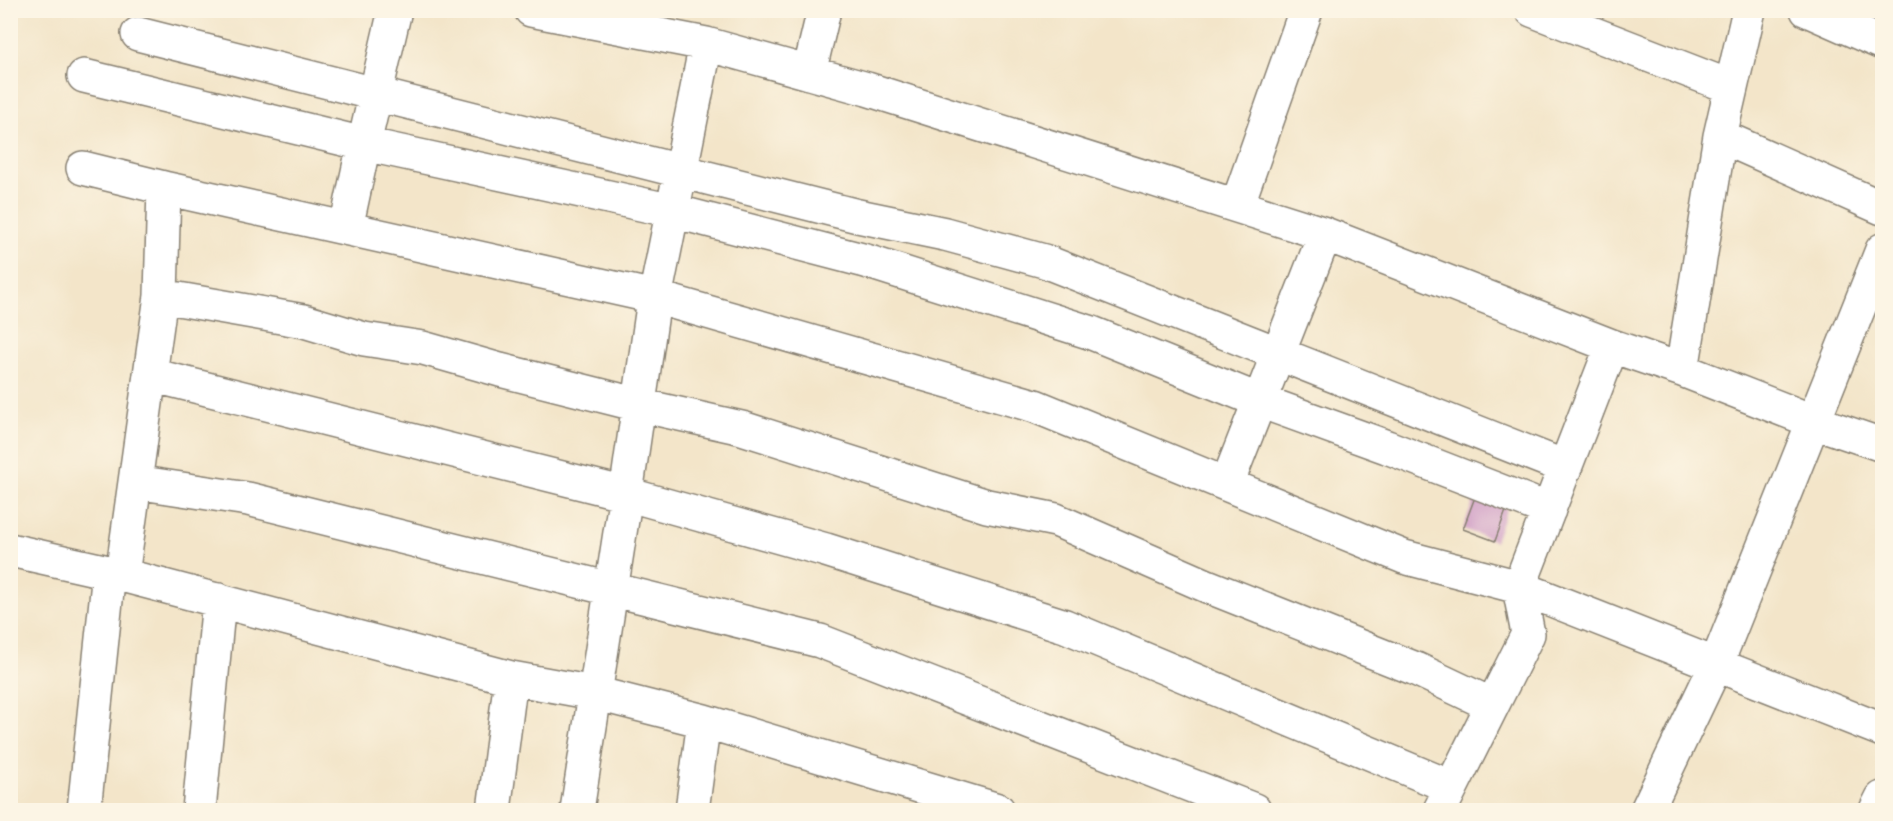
<svg xmlns="http://www.w3.org/2000/svg" width="1893" height="821" viewBox="0 0 1893 821" font-family="Mynerve,sans-serif">
<style>
.building{fill:#d09ec6}
.lines{fill:none;stroke-linecap:round;stroke-linejoin:round}
.minor-casing{stroke:#888072;stroke-width:36}
.minor{stroke:#fff;stroke-width:33}
</style>
<rect width="100%" height="100%" fill="#fcf5e5"/>
<filter id="ink" filterUnits="userSpaceOnUse"><feTurbulence type="fractalNoise" baseFrequency=".0167" numOctaves="2"/><feDisplacementMap in="SourceGraphic" scale="12" xChannelSelector="R" yChannelSelector="G"/><feConvolveMatrix kernelMatrix="1 2 1 2 8 2 1 2 1" color-interpolation-filters="sRGB"/></filter>
<filter id="wash" filterUnits="userSpaceOnUse"><feTurbulence type="fractalNoise" baseFrequency=".008" numOctaves="4" result="noise"/><feDisplacementMap in="SourceGraphic" scale="24" xChannelSelector="R" yChannelSelector="G"/><feGaussianBlur stdDeviation="1.35" result="paint"/><feColorMatrix in="noise" values="0 0 0 0 0 0 0 0 0 0 0 0 0 0 0 0 0 1.4 0 .05"/><feComposite in="paint" operator="in"/></filter>
<g filter="url(#wash)">
<rect width="100%" height="100%" fill="#f3e5c9"/>
<g id="blocks">
<path class="building" d="M1475,497L1507,508L1495,541L1463,529Z"/>
</g>
</g>
<g filter="url(#ink)">
<use href="#blocks" fill-opacity="0" stroke="#888072" stroke-width="1.5"/>
<g class="lines">
<g class="minor-casing">
<path id="minor" d="M531,10L706,44L867,89L1325,234L1612,346L1682,370L1815,422L1882,445
M1532,10L1731,87
M1807,10L1882,43
M138,34L858,216L945,234L1044,261L1565,467
M809,73L824,10
M84,76L364,144L673,211L866,261L1092,333L1260,401L1387,447L1549,510
M1720,136L1882,208
M83,168L164,188
M1237,206L1306,10
M346,228L364,144L395,10
M161,296L304,321L364,339L423,348L500,370L639,405L742,428L987,506L1056,520L1207,586L1416,669L1492,705
M1682,370L1720,136L1749,10
M151,375L626,494L826,550L1065,626L1451,787
M135,482L248,499L820,641L1254,810
M1227,484L1325,234
M10,550L122,575L511,678L594,693L704,721L998,810
M122,575L161,296L164,188L655,297L1035,406L1404,557L1519,587L1882,730
M84,810L109,572
M199,810L219,600
M494,810L511,678
M577,810L626,494L652,313L706,44
M692,810L704,721
M1440,810L1528,634L1519,587L1612,346
M1647,810L1716,665L1882,250
M1876,810L1882,798"/>
</g>
<use href="#minor" class="minor"/>
</g>
</g>
<rect width="1893" height="821" fill="none" stroke="#fcf5e5" stroke-width="36"/>
</svg>
